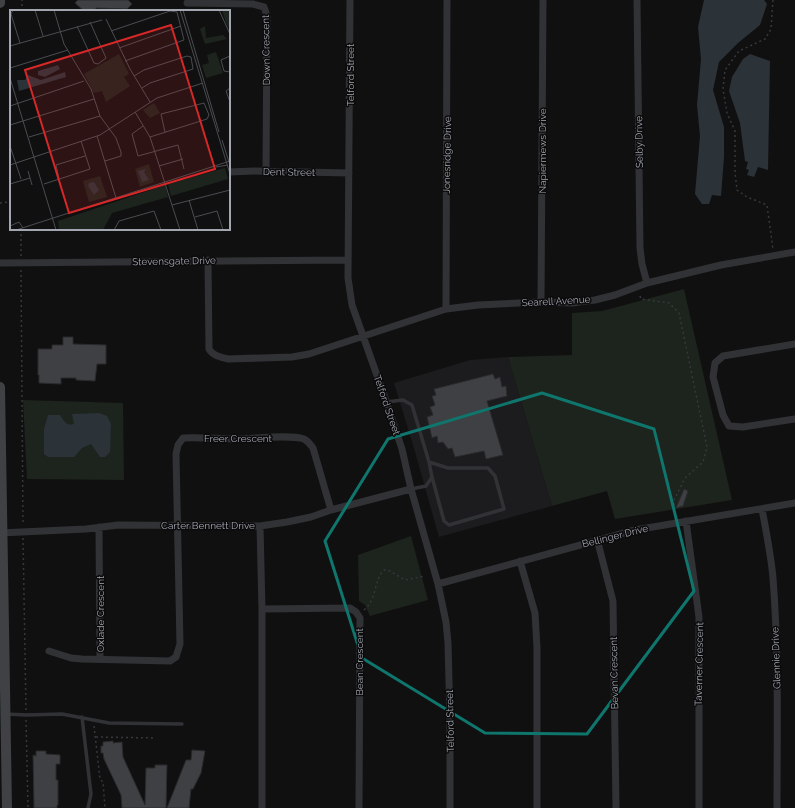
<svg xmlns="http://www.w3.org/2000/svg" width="795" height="808" viewBox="0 0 795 808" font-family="Raleway,sans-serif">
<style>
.built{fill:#1c1c1e}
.green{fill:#1d231d}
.water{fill:#2b3238}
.building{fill:#3f4044;stroke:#2a2a2d}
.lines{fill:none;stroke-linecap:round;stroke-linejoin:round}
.path{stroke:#37383c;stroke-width:1.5;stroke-dasharray:2 3;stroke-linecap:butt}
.service{stroke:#313235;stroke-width:3.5}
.minor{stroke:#313235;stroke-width:7}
.secondary{stroke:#3f4145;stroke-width:10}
.marked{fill:none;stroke:#0f766e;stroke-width:3;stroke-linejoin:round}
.labels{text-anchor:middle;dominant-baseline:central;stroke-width:3;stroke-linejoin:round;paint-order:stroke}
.street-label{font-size:10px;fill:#a2a6b0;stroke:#0b0b0c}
.inset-road{fill:none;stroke:#4a4c51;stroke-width:1}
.view{fill:#d62828;fill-opacity:0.15;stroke:#d62828;stroke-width:2}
.inset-edge{fill:none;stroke:#a2a6b0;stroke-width:2}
</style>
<rect width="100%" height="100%" fill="#101011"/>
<path class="built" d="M508,357L552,506L439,537L413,445L394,383L470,360Z"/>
<path class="green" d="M684,289L732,500L615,519L607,491L552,506L508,357L572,355V313L602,311Z
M23,400L123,403L124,480L27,479Z
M411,536L428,600L370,616L365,605L359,601L358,555Z"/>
<path class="water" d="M704,0H764L767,4L760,25L738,43L719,62L713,90L724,127V157L721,196L712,195L709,204H702L695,194L700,136L697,105L701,59L698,27Z
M750,54L770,61L768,170L758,167L754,177L747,175L749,170L746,169L748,162L745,161L740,123L729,91L732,77L743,59Z
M99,413L107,416L111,424L110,452L105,457H100L91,444L82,448L74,457H48L44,454V429L48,415H60C64,421 66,426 74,424L72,414Z"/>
<path class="building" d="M78,0H128L132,4L127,9L96,8V11H84L75,3Z
M63,337H73V344L106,345V364H97L95,381L76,380V378H61V384L39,383V375H38V349H52V345H63Z
M493,374L495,379L500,377L502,387L506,386L507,396L487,401L503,455L486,459L484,451L455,457L452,448L448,449L443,442L438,443L437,436L432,438L427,417L433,415L430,407L435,405L432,396L436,395L434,389Z
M684,489L688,491L683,506L676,508Z
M113,741V743L122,742L123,757L145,805L146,768H155V765H167L166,808H122L121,795L104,759L103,753H101V746H103V742Z
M192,750L205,751L201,773L193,789H191L189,808H167L186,760H191Z
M36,751H46V754L60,755V764H56V780H58V805H57V808H34L33,755L36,756Z"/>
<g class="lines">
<path class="path" d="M773,0L771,29L765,39L739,51L725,70L723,89L727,113L735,131V172L737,190L747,197L767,205L773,249
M22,11V0
M0,203L11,202
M21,256V229
M21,270L23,524
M640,296L641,299L669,303L679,313L707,447L703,462L685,478L674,500V511
M23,538L26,710
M364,610C378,598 373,581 384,570H388L405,580L425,576
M26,720L28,808
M94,726L100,779L103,782L105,808
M96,737L156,738"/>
<path class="service" d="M386,402L403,400L412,405L429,462L432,477L426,486L411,489
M429,462L448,468H488L495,476L504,509L449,525L444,521L432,477
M6,714L26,715L62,714L109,723L182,724
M82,717L91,794L88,808"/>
<path class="minor" d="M350,0L348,278L352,305L384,395L402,449L411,489L438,584L446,622L448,643L450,720V808
M637,0L640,248L642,264L647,283
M187,3L253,4L264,7L267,16L266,171
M229,172L254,171L349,173
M208,260L209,349C213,356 220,357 228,359L292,357L309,354L446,309L478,305L541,302L572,303L595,300L615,295L647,283L721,265L795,252
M0,263L348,260
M541,302L543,0
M446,309L447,0
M795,344L723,356L715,363L713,377L723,415L729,426L743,427L795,419
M762,509C766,531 771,555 773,578C779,654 777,731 777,808
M686,521L699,617V808
M260,526L262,609V808
M99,527L100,659
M0,533L86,529L118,525L260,526L287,522L311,517L331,510L411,489
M597,539L613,601L616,808
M520,561L535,613L537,648V808
M438,584L635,530L795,503
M262,609L350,608L356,612L360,618L359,808
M49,651L71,658L82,659L170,661L176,657L180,644L176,454L178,445L183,438C201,437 218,439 236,439C253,439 289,434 304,439C308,441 310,444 313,448L331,510"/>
<path class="secondary" d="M0,3V0
M0,387L7,808"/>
</g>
<path class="marked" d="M542,393L654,429L694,591L587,734L485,733L362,658L325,541L388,439Z"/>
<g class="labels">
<g class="street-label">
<text transform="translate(266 50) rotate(-91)">Down Crescent</text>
<text transform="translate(350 75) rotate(-90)">Telford Street</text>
<text transform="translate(639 142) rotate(-91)">Selby Drive</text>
<text transform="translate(542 151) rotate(-90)">Napiermews Drive</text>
<text transform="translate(447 155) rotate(-89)">Jonesridge Drive</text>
<text transform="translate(289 172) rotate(1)">Dent Street</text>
<text transform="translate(174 261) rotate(-1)">Stevensgate Drive</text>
<text transform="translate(556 301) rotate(-3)">Searell Avenue</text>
<text transform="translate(387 405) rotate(71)">Telford Street</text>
<text x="238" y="438">Freer Crescent</text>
<text x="208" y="525">Carter Bennett Drive</text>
<text transform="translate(615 536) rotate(-14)">Bellinger Drive</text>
<text transform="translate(100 614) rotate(-90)">Oxlade Crescent</text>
<text transform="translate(776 658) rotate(-92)">Glennie Drive</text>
<text transform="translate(359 662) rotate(-90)">Bean Crescent</text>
<text transform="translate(699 664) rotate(-89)">Taverner Crescent</text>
<text transform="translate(614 673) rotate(-91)">Bevan Crescent</text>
<text transform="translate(450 721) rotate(-91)">Telford Street</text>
</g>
</g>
<g transform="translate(10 10)">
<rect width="220" height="220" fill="#101011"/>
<path d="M212,0H220V20L216,13ZM195,16L196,28L213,25L217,29L195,34L190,19ZM206,42L213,63L196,68L192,55L199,53L197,45ZM109,44L119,64L114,67L120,76L96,92L92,81L84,83L74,64ZM144,93L150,103L140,108L133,100ZM139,154L144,172L130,177L125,159ZM215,158L218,169L161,186L158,174ZM90,166L97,187L79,192L73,171ZM155,175L158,187L102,203L93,220H49L48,211Z" fill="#1d231d"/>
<path d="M48,55L50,59L35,67L28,65V61ZM55,62L56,67L9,81L7,70H15L18,65L31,70ZM136,159L134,162L139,170L132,172L128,161ZM84,172L89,180L84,185L78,176L79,173Z" fill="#2b3238"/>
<path class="inset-road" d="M3,0L1,4L10,33M25,0L33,26M44,0L54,34L81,79L90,106L106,128L111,142V146L95,151M170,0L220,164M173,0L209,122M209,0L220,24M96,9L120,59L140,92M67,16L84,53L88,54L96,48L80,12M101,21L160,1L167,2L174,30L115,51M0,36L92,10M109,38L171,16M220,46L211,50L214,61L220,62M0,58L58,40M124,66L134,60L177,46L181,47L183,59L140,73L132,78M0,68L46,220M220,78L216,81L220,92M0,96L74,71M125,102L140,127L170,220M0,115L84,89M133,116L122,124L128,146L168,135L174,159M87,126L106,188M19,127L90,106M140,127L197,109L199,105L194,93L151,104L155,122M212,130L220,155M0,136L11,169M0,155L90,125L147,88L193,73M149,156L173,149M206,157L218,155M18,161L22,175M49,169L46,155L75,146M0,174L20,168M34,174L80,159L71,131M179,190L188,220M162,195L220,180M185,207L207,201L213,220M0,216L9,212L13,218M6,220L220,151M104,220L109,211L144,201L151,220"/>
<path class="view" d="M161,15L205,159L59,203L15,60Z"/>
<rect width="220" height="220" class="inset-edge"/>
</g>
</svg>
